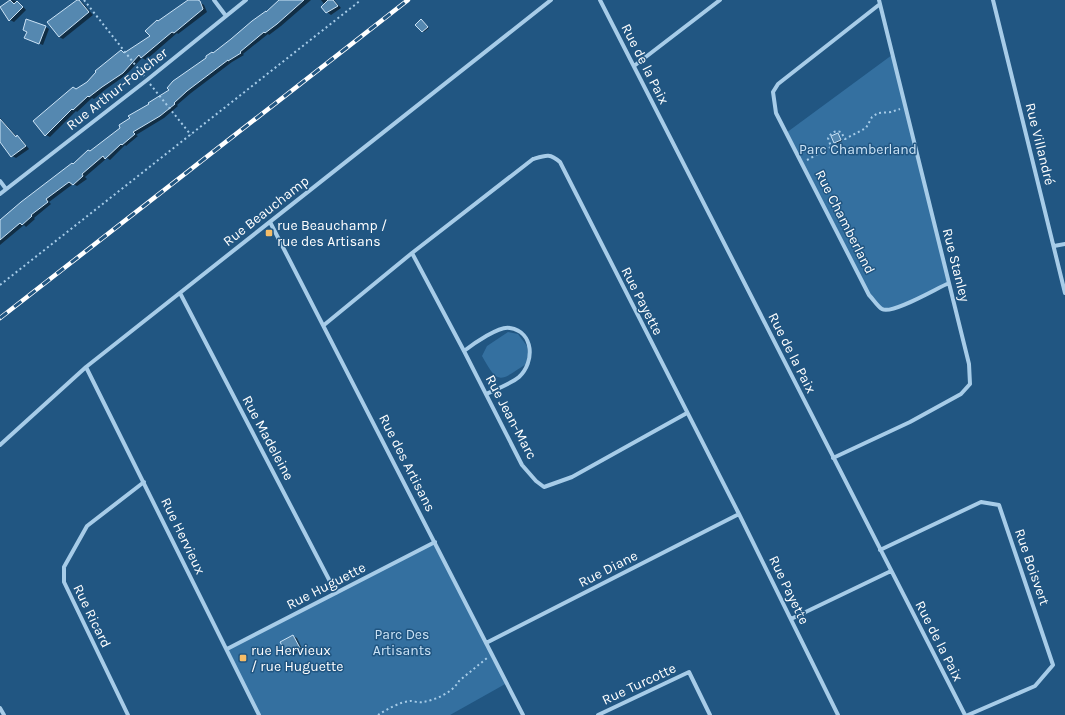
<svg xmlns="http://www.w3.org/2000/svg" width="1065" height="715" viewBox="0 0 1065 715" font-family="Karla,sans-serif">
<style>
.green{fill:#3470a0}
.shadow{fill:#0007}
.building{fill:#5588b0;stroke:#cbe3f6}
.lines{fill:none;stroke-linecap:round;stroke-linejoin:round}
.path{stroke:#a7cce8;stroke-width:2;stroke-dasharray:2 3;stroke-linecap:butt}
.minor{stroke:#a7cce8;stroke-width:4}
.rail-casing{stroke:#fff;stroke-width:4.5}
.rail{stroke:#215682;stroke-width:3;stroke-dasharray:9;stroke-linecap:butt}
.poi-dot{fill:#f5bd68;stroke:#215682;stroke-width:1.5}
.labels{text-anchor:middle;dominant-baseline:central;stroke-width:3;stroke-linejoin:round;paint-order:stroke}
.street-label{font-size:14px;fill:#fff;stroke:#215682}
.park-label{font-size:14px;fill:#cbe3f6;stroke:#215682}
.poi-label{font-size:14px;fill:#fff;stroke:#215682;text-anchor:start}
</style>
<rect width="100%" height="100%" fill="#215682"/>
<path class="green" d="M892,55L948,283L906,305L882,309L869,294L786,133Z
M508,332L518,334L527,346L528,354L526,364C499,382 498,385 482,356L487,346Z
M435,542L507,683L450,715H258L226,650Z"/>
<path class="shadow" d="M12,0L18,1L26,10L14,22L10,20L2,7Z
M78,0L82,2L93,15L63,39L59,37Z
M190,0H196L204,5L207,12L178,34L177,33L146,60L142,58L126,75L106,89L94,99L92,98L77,112L76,111L50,137L46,135L77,90L88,83L121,51L125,53L152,37L159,22Z
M280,0H311L281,26L269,35L268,34L243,54L244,55L232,62L191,93L177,105L178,106L164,118L136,135L138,136L126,146L125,145L110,160L107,158L85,177L87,179L77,186L73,184L49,202L51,204L34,218L35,219L26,227L24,225L0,245V221L171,91L214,54L266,12L267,13Z
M321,0H334L341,8L331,15L327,12L324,4Z
M423,21L429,28L424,32L422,31Z
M46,27L49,29L43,45L25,38Z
M0,118L17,137L21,139L29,149L16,158L12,156L0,140Z
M838,134L842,141L837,144L832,137Z
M293,636L297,638L303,650L292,656L288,654Z"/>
<path class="building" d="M10,0L14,4L17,1L23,7L9,21L0,7Z
M77,0H79L89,12L59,37L47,22Z
M188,0H198L200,1L203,9L174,33L172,32L141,58L139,55L123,73L102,87L89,97L88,96L73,110L72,109L45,136L33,121L73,87L76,89L87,82L96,72L95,71L121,50L124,53L150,36L145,31L157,20L158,21Z
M279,0H304L277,24L265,33L264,32L240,52L241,53L228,61V60L187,91L174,103L175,104L160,116L133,132L135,134L122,145L121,144L105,159L103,156L82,174L83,176L73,185L69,182L46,199L48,202L31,215L32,216L22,225L20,223L0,240V220L21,202L72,163L73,164L88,150L90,151L120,128L119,125L130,118L128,116L149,104L148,103L169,90L167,88L173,81L206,58V56L212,52L213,53L231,39L252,21L266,11V12Z
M328,0H333L338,6L326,13L321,7Z
M26,19L46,26L39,44L24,38L27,32L23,30Z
M421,19L428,27L422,32L415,25Z
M0,119L16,137L17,135L26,146L11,157L0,142Z
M838,133L841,140L834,143L831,136Z
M293,635L300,648L287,655L280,642Z"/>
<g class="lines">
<path class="path" d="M84,0L144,76
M150,84L191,135
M807,160L831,147L828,138C831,133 835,130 841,132L845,139L866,128L872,117L878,113L891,112L900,109
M0,285L361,0
M378,715C387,709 400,702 410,701C414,701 419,703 423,702C436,700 453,692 459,681L487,658"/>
<path class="minor" d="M214,0L226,16
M600,0L965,715
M993,0L1065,293
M880,4L778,84L773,92L776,113L869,295C873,299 878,307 882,309C892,315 937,288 949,283
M634,66L720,0
M0,181L6,189
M0,194L147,80L246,0
M270,222L523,715
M1054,246L1065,244
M412,253L464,351L522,465L536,481L544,487L572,477L687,413
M180,293L336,593
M324,325L412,253L533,159C546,155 550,153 560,162L739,514L838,715
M464,351C473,344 500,325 510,328C534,332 535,362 519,377C512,383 495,390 486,394
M86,367L259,715
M0,445L86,367L551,0
M833,458L910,422L961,394L970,384L969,364L879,0
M880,550L981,502L999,505L1053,665L1035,686L968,715
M791,619L891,571
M486,643L739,514
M227,649L435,542
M0,708L4,715
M128,715L64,582V567L87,526L144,482
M598,715L689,672L710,715"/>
<g class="rail-casing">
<path id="rail" d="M0,318L408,0"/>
</g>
<use href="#rail" class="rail"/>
</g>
<g class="poi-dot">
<rect x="265" y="229" width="8" height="8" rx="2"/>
<rect x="239" y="654" width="8" height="8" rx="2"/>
</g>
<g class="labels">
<g class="street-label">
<text transform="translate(645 64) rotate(63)">Rue de la Paix</text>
<text transform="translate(117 89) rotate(-38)">Rue Arthur-Foucher</text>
<text transform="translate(1040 144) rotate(76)">Rue Villandré</text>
<text transform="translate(266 211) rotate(-38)">Rue Beauchamp</text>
<text transform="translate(845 222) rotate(63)">Rue Chamberland</text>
<text transform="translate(956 265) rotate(76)">Rue Stanley</text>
<text transform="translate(642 301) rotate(63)">Rue Payette</text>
<text transform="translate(792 353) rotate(63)">Rue de la Paix</text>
<text transform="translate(511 417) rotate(62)">Rue Jean-Marc</text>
<text transform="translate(268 438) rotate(62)">Rue Madeleine</text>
<text transform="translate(407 463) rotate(63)">Rue des Artisans</text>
<text transform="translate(183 536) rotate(64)">Rue Hervieux</text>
<text transform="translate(1032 567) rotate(71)">Rue Boisvert</text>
<text transform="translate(608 569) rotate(-27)">Rue Diane</text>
<text transform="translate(326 586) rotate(-27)">Rue Huguette</text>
<text transform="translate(789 590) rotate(64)">Rue Payette</text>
<text transform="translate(92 616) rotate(64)">Rue Ricard</text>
<text transform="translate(939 641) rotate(63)">Rue de la Paix</text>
<text transform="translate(639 684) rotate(-25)">Rue Turcotte</text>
</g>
<g class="park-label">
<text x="858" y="149">Parc Chamberland</text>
<text x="402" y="634">Parc Des<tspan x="402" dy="16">Artisants</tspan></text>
</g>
<g class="poi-label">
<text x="277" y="225">rue Beauchamp /<tspan x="277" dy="16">rue des Artisans</tspan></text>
<text x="251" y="650">rue Hervieux<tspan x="251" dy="16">/ rue Huguette</tspan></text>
</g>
</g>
</svg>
